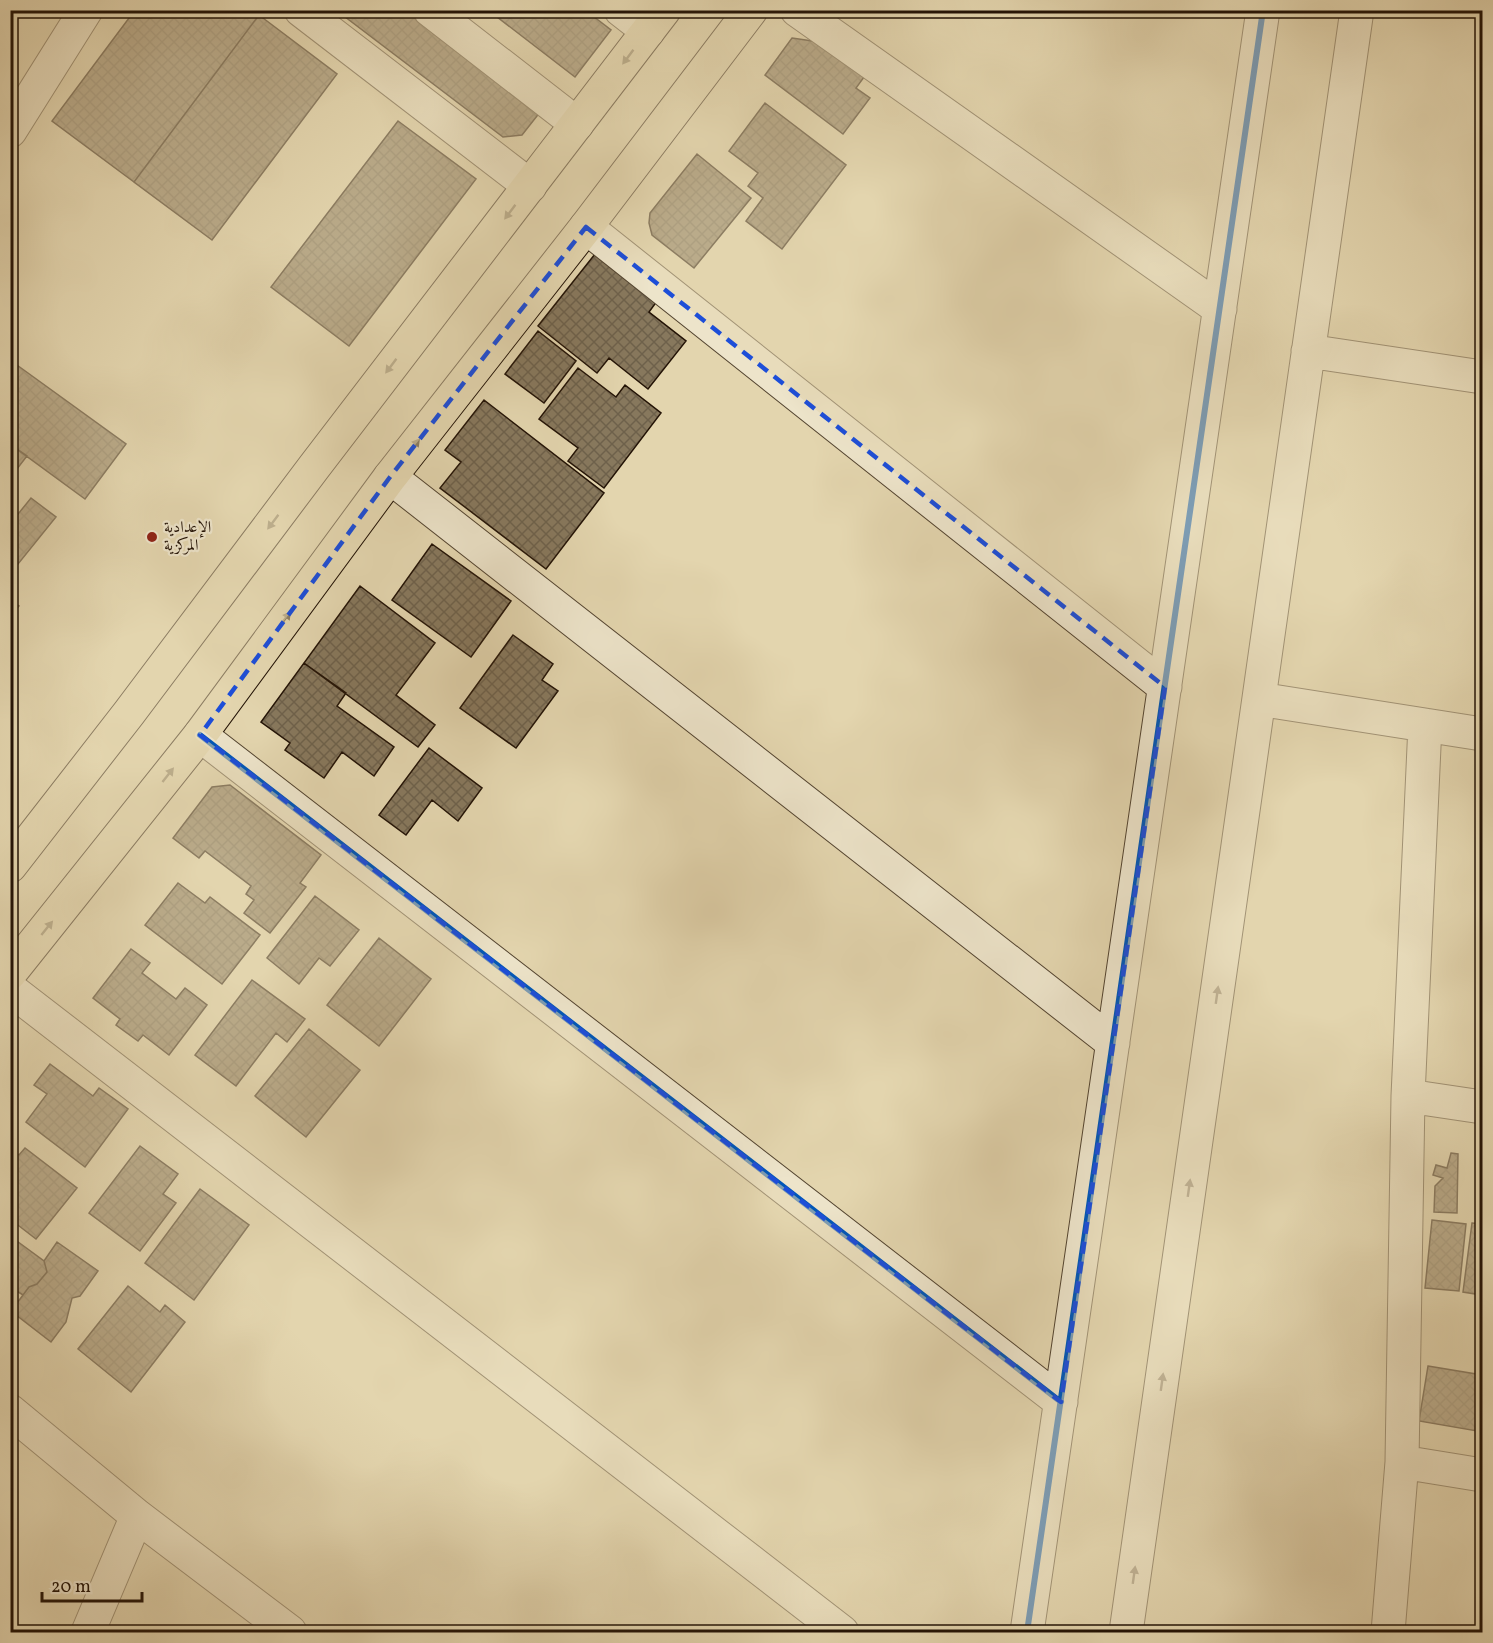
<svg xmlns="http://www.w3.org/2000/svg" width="1493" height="1643" viewBox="0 0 1493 1643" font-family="Vollkorn,Amiri,serif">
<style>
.building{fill:url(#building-cross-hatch);stroke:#231306;stroke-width:1.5}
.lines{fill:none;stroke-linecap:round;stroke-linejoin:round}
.minor-casing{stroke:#534430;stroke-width:35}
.major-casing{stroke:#231306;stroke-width:35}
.minor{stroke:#ede4ca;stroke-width:33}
.major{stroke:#e3d5ae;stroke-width:33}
.cycleway-casing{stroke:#ede4ca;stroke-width:10}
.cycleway{stroke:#0057b8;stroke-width:6}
.oneway{fill:#8d7e62}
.oneway2{fill:#928672}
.marked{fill:none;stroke:#1d4ed8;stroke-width:4.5;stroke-dasharray:12 8;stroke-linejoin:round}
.poi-dot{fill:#8f2418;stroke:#ede4ca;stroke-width:2}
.labels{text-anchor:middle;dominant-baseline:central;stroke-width:4.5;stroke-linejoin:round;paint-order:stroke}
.poi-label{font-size:16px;fill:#231306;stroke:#ede4ca;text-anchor:start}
</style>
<defs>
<pattern id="building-cross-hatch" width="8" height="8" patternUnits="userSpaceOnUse" patternTransform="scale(1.5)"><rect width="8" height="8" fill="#87785d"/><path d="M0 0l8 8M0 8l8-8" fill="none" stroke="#6e614b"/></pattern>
</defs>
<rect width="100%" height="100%" fill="#e3d5ae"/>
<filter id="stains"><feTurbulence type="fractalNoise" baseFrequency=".00333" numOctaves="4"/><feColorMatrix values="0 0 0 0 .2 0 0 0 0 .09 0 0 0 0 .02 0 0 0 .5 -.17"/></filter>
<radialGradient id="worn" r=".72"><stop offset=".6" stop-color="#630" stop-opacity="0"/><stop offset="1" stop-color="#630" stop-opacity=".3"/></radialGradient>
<path class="building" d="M135,10H253L259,15L134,182L52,121Z
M336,10H409L541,111L522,135L503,137Z
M488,10H585L611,30L575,77Z
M259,15L337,74L212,240L134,182Z
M792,38L826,43L867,73L856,88L870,98L843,134L765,75Z
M765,103L846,165L782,249L746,221L763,198L748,186L758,173L729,151Z
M398,121L476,179L349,346L271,287Z
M697,154L751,198L694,268L652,235L649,223L650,213Z
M599,249L660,297L649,312L686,341L648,389L609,358L597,373L538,326Z
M538,331L576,361L544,403L505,374Z
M10,360L126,444L85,499L10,444Z
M578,368L616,397L625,385L661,413L604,488L568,461L578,448L539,419Z
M484,400L604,493L546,569L440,488L461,462L445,450Z
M10,444L27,456L10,478Z
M31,498L56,517L10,574V524Z
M432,544L511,601L471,657L392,600Z
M360,586L435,643L396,695L435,725L418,747L304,663Z
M10,600L19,606L10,617Z
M513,635L553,664L542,680L558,691L516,748L460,708Z
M304,663L346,693L337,706L394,747L374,776L342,752L324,778L285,750L290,743L261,722Z
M429,748L482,788L458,821L432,800L406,835L379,815Z
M230,785L321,855L300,883L306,887L270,933L244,913L254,900L246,894L251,886L205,851L199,858L173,838L212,787Z
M178,883L205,903L210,897L260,935L222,984L145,925Z
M315,896L359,930L330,966L319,958L299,984L267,958Z
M379,938L431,979L379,1046L327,1005Z
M131,949L150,963L142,973L176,999L185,988L207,1005L169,1055L143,1035L138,1041L116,1025L120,1019L93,998Z
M252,980L305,1019L287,1042L276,1033L236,1086L195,1055Z
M309,1029L360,1070L306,1137L255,1096Z
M50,1064L93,1096L99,1088L128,1109L85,1167L26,1122L47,1094L34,1085Z
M140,1146L178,1174L163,1194L176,1203L140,1251L89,1213Z
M10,1148L19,1155L25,1148L77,1188L36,1239L10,1219Z
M1451,1153L1458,1154L1457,1213L1434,1212L1435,1186L1443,1178L1433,1175L1436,1165L1447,1168Z
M1481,1155H1482V1218H1479L1482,1193L1476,1188Z
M200,1189L249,1225L194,1300L145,1263Z
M1432,1220L1466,1224L1459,1291L1425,1288Z
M1472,1223L1482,1224V1295L1463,1292Z
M10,1236L44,1261L47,1272L37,1284L29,1287L23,1295L10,1287Z
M57,1242L98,1271L80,1296L72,1298L66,1322L51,1342L11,1311L29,1287L37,1284L47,1272L44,1261Z
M128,1286L160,1312L165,1305L185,1322L131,1392L78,1349Z
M1428,1366L1482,1375V1398L1477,1431L1419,1421Z"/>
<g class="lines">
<g class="minor-casing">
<path id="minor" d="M301,10L530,186
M430,10L577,124
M621,10L648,31
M797,10L1220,309
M10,131L86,10
M586,227L1165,687
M1308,351L1482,377
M390,477L1113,1043
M1259,699L1482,734
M200,735L1061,1402
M10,989L842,1632
M1408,1096L1482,1107
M10,1411L137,1516L290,1632
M1402,1462L1482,1475
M88,1632L137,1516
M1027,1632L1263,10
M1126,1632L1357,10
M1388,1632L1402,1462L1408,1096L1425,725"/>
</g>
<g class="major-casing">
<path id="major" d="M10,866L129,713L314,467L664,10
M10,973L200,735L390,477L586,227L751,10"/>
</g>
<use href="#minor" class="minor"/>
<use href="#major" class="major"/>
<g class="cycleway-casing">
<path id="cycleway" d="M200,735L1061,1402
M1027,1632L1263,10"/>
</g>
<use href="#cycleway" class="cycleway"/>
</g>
<defs><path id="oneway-solid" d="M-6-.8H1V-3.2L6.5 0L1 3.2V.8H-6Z" transform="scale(1.5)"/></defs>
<g class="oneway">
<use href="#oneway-solid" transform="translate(628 57) rotate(127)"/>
<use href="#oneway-solid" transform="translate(510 212) rotate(127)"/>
<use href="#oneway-solid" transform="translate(391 366) rotate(127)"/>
<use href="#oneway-solid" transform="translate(414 446) rotate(-52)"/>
<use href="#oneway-solid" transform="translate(273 522) rotate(127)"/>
<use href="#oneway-solid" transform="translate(285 619) rotate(-53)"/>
<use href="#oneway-solid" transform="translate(168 775) rotate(-52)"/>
<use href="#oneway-solid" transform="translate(47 928) rotate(-51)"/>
</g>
<g class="oneway2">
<use href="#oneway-solid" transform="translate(1217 995) rotate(-82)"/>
<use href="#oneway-solid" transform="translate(1189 1188) rotate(-82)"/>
<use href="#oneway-solid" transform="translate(1162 1382) rotate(-82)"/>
<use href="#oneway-solid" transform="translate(1134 1575) rotate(-82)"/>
</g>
<path d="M0 0H1493V1643H0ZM586,227L1165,687L1061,1402L200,735L390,477Z" fill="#e3d5ae" fill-opacity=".55" fill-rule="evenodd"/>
<path class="marked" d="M586,227L1165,687L1061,1402L200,735L390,477Z"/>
<circle class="poi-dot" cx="152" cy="537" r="6"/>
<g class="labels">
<g class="poi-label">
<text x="164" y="528">الإعدادية<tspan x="164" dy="18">المركزية</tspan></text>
</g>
</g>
<rect width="1493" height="1643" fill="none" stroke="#e3d5ae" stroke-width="36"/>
<rect x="12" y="12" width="1469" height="1619" fill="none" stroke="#231306" stroke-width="3"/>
<rect x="18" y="18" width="1457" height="1607" fill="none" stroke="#231306" stroke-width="1.5"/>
<path d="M42 1592v9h100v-9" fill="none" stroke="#231306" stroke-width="3"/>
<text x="51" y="1592" font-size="18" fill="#231306" stroke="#ede4ca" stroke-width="4.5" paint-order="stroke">20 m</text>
<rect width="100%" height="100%" filter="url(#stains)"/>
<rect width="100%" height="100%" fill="url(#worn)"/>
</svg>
